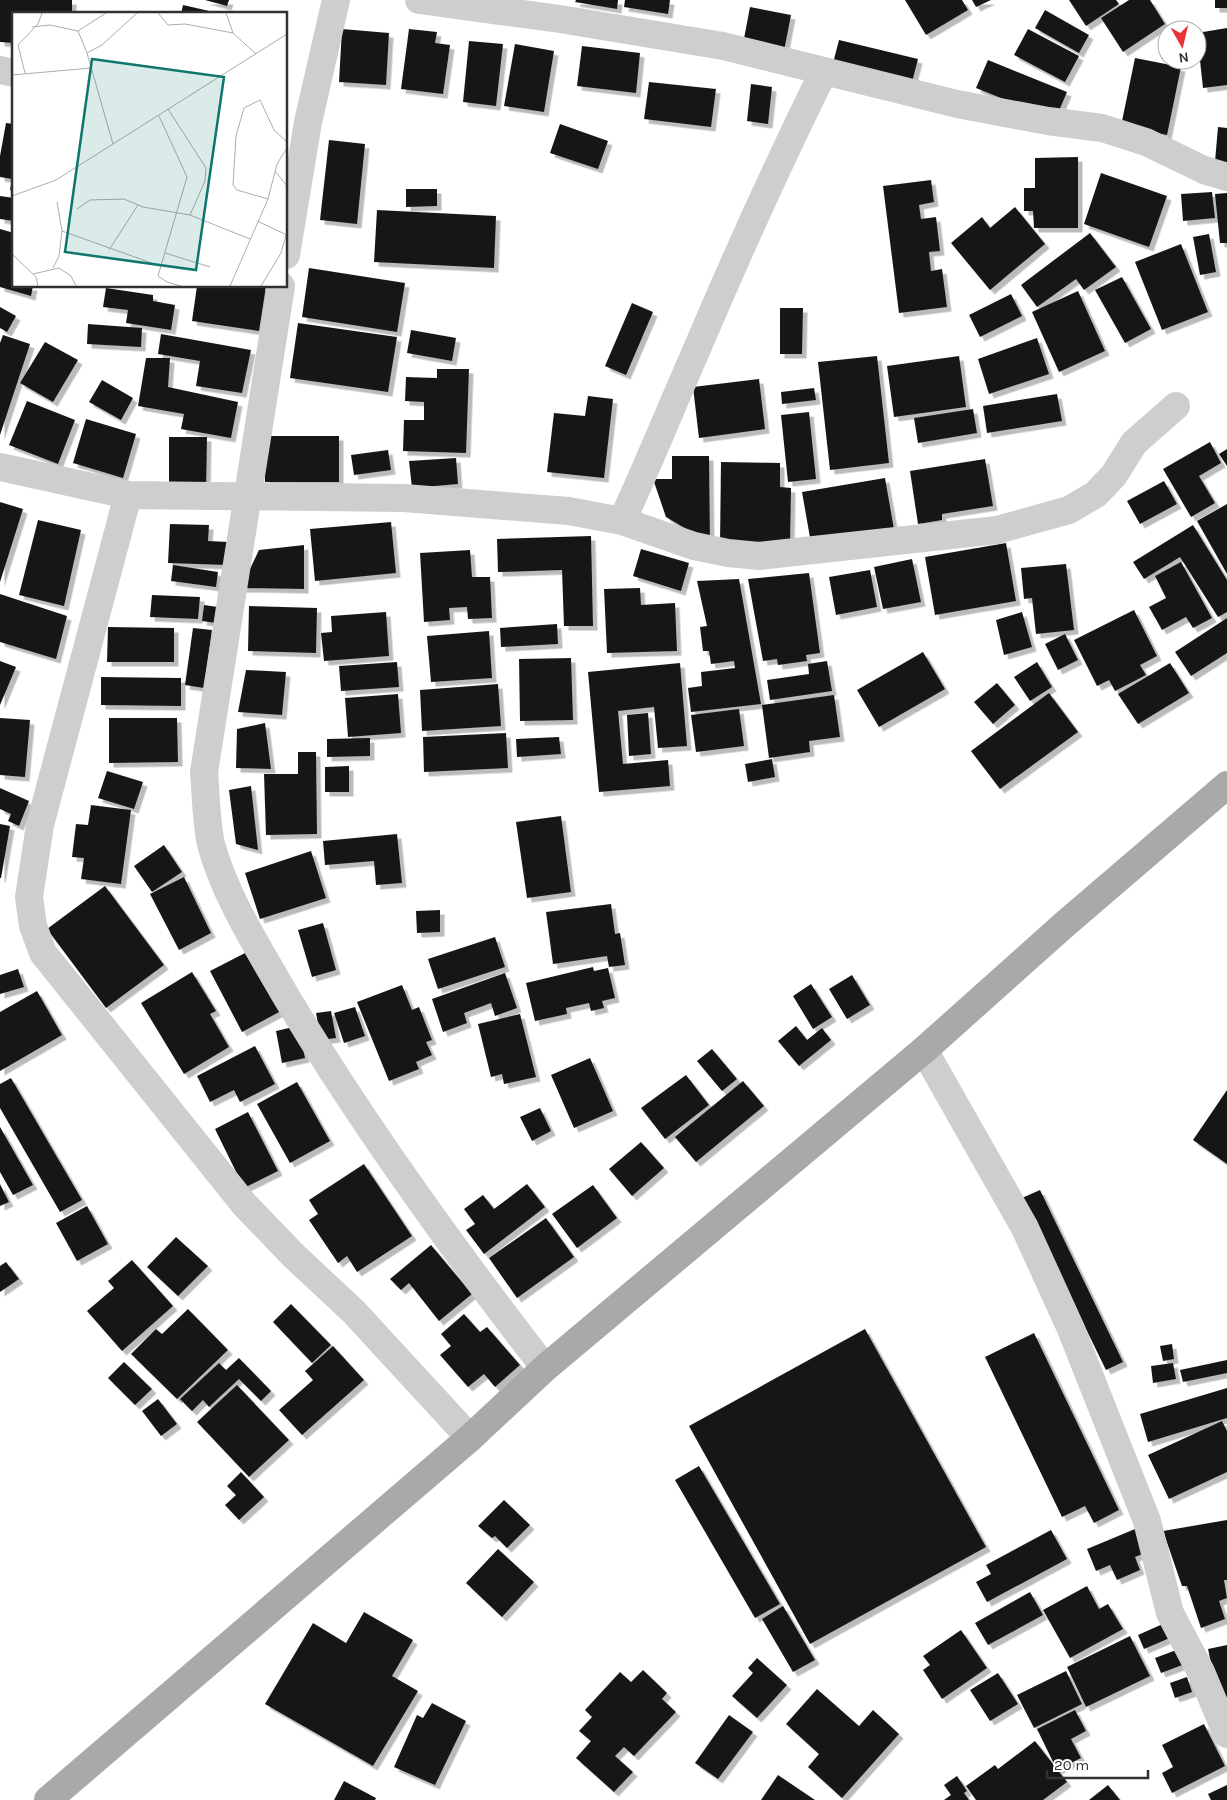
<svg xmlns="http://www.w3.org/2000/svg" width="1227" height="1800" viewBox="0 0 1227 1800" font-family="Karla,sans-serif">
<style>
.building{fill:#181818;filter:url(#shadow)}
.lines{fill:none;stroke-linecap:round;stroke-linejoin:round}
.street{stroke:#cecece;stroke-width:28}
.primary{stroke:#a9a9a9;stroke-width:28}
.inset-road{fill:none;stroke:#adadad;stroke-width:1}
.view{fill:#0f766e;fill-opacity:0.15;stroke:#0f766e;stroke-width:2.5}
.inset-edge{fill:none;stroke:#313131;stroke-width:2.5}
</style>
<defs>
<filter id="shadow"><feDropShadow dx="4.5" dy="4.5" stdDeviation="0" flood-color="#0004"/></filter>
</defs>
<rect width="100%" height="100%" fill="#fff"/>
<path class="building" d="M0,0H72V14H14V43L0,42Z
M205,0H229L227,6Z
M576,0H618L617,9L575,2Z
M625,0H670L668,14L624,7Z
M905,0H962L968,10L926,35Z
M972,0H991L976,7Z
M1069,0H1116L1119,4L1086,26Z
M1129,0H1150L1165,24L1123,52L1101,18Z
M1215,0H1227V8H1215Z
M183,5L218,13V14H181Z
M750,7L791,15L784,51L743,44Z
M1045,10L1089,35L1079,53L1035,28Z
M1227,28V85L1203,88L1197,33Z
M342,29L389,33L386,85L339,82Z
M409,29L437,32L435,43L450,45L443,94L401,89Z
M1028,29L1079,56L1065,82L1014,55Z
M839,40L918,59L911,86L832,67Z
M469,41L503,44L496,106L463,102Z
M515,44L554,51L544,112L504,106Z
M582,46L640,53L636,93L577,86Z
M1135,58L1181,67L1167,135L1121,126Z
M988,60L1067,92L1055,120L976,88Z
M649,82L716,89L711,127L644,119Z
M751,84L772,87L768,124L747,121Z
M6,123L14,124V191L10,190L12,179L0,177V156Z
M560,124L608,141L598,169L550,153Z
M1218,127L1227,128V174L1214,173Z
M329,140L365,144L357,224L320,220Z
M1078,157V228H1034L1033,211H1024V188H1035V158Z
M1101,173L1167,196L1149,247L1084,224Z
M931,180L934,202L919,205L921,219L936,217L940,251L929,252L931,271L942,269L947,307L899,313L883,186Z
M406,189H437V206L406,207Z
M1212,192L1215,218L1183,221L1181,194Z
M1227,193V243H1220L1215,194Z
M0,196L14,198V221L0,219Z
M1015,207L1045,244L990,290L951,243L982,217L990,228Z
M377,210L496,216L494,268L374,262Z
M0,229L14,233V286H33L31,296L0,287Z
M1090,233L1116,267L1084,290L1076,279L1037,307L1021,285Z
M1209,234L1216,272L1200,275L1193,237Z
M1181,244L1208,312L1162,330L1135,262Z
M309,268L405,283L397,332L302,317Z
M1122,277L1151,329L1125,343L1095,290Z
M197,286H266L259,331L192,321Z
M106,288L153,295V301L175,305L171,330L126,323L128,310L103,307Z
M1078,291L1105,351L1059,372L1032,312Z
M1011,294L1022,316L980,337L969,315Z
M632,303L653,312L626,375L605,366Z
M0,307L16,316L7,332L0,328Z
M780,308H803L802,354H780Z
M298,323L397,337L388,392L290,378Z
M88,324L142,328L141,347L87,344Z
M411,330L456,338L452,361L407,353Z
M161,334L251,350L242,393L196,386L200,361L158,354Z
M3,335L30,344L0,435V343Z
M1037,338L1049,374L989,394L978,359Z
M45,342L78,360L53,402L20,383Z
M877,356L889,463L830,470L818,362Z
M959,356L966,407L894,417L887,366Z
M146,358H170L168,387L238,402L231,438L181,429L184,414L138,406Z
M437,369H469L466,453L403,451L404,420H424V402L405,401L406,377L437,378Z
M759,379L765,429L699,438L693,387Z
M102,380L133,398L121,420L89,402Z
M814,388L816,400L782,404L781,392Z
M1057,394L1062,421L987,433L983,406Z
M588,396L613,399L604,478L547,472L554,413L585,416Z
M27,401L75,420L58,464L9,445Z
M973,409L977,433L918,443L914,418Z
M809,412L816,479L788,482L781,415Z
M86,419L136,434L123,478L73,463Z
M265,436H339V482H265Z
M169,437H207L206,494L169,493Z
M1210,442L1221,463L1199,476L1215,503L1191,517L1163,469Z
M1227,449V466L1219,454Z
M388,450L391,470L354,475L351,455Z
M672,456H709L710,543L666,517L653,479H672Z
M456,458L458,484L412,488L409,461Z
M985,459L993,506L942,514V520L918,524L910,471Z
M721,462L780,463V487L791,488L790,545L720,544Z
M885,478L895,535L812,549L802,492Z
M1164,481L1177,504L1140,524L1127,501Z
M0,502L23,509L0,582Z
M1227,504V574L1197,521Z
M38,520L81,530L64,606L19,595Z
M391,522L396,573L315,581L310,529Z
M170,524L209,525L208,541L228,542L227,565L168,563Z
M1193,525L1227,580V612L1218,617L1180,557L1144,579L1133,562Z
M591,536L593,626H564L562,570L498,572L497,539Z
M1006,543L1016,601L935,615L925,557Z
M304,545V589L241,588L259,550Z
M641,549L689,563L681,591L633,576Z
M470,550L472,577H490L492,618L468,619L467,607L449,608L450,620L424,622L420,553Z
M912,559L921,602L883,609L874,567Z
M1181,562L1212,618L1193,628L1186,617L1162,630L1149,607L1166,598L1155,576Z
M1066,564L1074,630L1036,634L1032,598L1024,599L1021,568Z
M173,565L218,572L216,587L171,581Z
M870,570L877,607L836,615L829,577Z
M809,573L820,653L806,655L807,661L778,665L777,659L763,661L748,579Z
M739,579L761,704L691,712L688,688L702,686L701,672L735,668L734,661L711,664L709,651H703L700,627L707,626L697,581Z
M640,588L641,605L675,603L677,651L607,653L604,589Z
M0,594L67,616L56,659L0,642Z
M152,595L200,597L198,619L150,617Z
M204,605L218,607L216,623L202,621Z
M249,606L317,608L316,653L248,651Z
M1134,610L1157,656L1140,665L1146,675L1115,691L1109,680L1097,686L1074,640Z
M386,612L389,656L324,661L321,633L332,632L331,616Z
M1022,612L1032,647L1004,655L996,620Z
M1227,618V653L1191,676L1175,652Z
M557,624L558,644L501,647L500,628Z
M108,627L174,628V662H107Z
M193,628L212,630L204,688L185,685Z
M489,631L492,678L431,682L427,636Z
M1065,634L1078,660L1058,670L1045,644Z
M923,652L945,689L879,727L857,690Z
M571,658L573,720L520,721L519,659Z
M0,661L16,667L0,705Z
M827,661L832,691L770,700L767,680L809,674L808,664Z
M397,662L399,687L341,691L339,666Z
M1037,662L1052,687L1030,701L1014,677Z
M680,663L687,746L658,748L654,707L618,711L623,764L668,760L670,786L599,792L588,672Z
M1170,663L1189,693L1138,724L1118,694Z
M246,670L286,672L282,715L238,712Z
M101,677L181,678V706L101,705Z
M997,683L1015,705L993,724L974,702Z
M498,684L501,726L422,731L420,690Z
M1049,693L1078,732L1000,789L971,751Z
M398,694L401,733L348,737L345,698Z
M834,695L840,737L809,741L810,752L769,758L762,705Z
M739,709L744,746L696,752L691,715Z
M648,713L651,754L629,756L627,715Z
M0,718L30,720L25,777L0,775Z
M109,718H177L178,762L109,763Z
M265,723L271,769L236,768L237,729Z
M506,733L508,768L424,772L423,737Z
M559,737L561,754L517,757L516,739Z
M370,738V756L327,757V739Z
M298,752H316L317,834L266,835L264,774H298Z
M772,759L775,777L748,782L745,764Z
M349,766V792H325V767Z
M107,771L143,782L134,809L98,798Z
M251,786L258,850L236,844L229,790Z
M0,788L29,801L19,826L8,821L11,814L0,809Z
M91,805L131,810L121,884L81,879L84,858L72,857L76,824L88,825Z
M561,816L571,892L527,898L516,822Z
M0,824L10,826L1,878H0Z
M397,834L402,883L376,885L374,861L325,865L323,841Z
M164,845L182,872L152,892L134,866Z
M311,851L326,898L260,919L245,873Z
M184,877L211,933L179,950L150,894Z
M105,886L164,965L106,1008L47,929Z
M611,904L615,934L620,933L625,965L609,967L607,956L553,964L546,912Z
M440,910V932L417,933L416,911Z
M323,923L336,970L312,977L298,930Z
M495,937L505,967L438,989L428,959Z
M249,951L281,1011L242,1032L210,971Z
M593,967L594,971L608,968L615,998L602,1001L604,1008L591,1011L589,1003L566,1008L567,1014L535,1021L526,983Z
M18,969L24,987L0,994V975Z
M192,972L216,1011L210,1014L229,1047L184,1074L141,1003Z
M505,973L517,1008L495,1016L491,1003L464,1013L467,1023L443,1032L432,999Z
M852,975L870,1005L847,1019L829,989Z
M811,984L832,1017L813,1029L793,996Z
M402,985L412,1010L419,1007L432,1040L426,1042L432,1055L416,1062L419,1069L389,1081L357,1002Z
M37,991L62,1035L0,1071V1012Z
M355,1007L365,1036L344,1043L334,1013Z
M331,1011L336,1038L321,1040L316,1013Z
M520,1014L536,1077L504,1084L502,1074L491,1077L478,1024Z
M298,1026L305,1058L282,1063L276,1031Z
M796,1026L807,1040L822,1028L831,1040L799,1066L778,1041Z
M255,1046L275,1084L240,1102L234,1090L210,1102L197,1076Z
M712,1049L737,1079L722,1091L697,1061Z
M590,1058L613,1111L574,1128L551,1075Z
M686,1075L709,1105L665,1139L641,1108Z
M11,1078L82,1200L60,1212L0,1108V1084Z
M743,1081L764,1106L696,1162L675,1137Z
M297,1082L330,1141L290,1163L257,1104Z
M1227,1090V1164L1193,1140Z
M540,1108L551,1131L532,1141L520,1117Z
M248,1112L278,1171L244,1188L215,1129Z
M0,1127L33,1185L13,1195L0,1172Z
M641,1142L664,1168L632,1196L609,1169Z
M364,1164L412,1236L357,1272L347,1256L338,1263L309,1220L318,1214L309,1200Z
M0,1184L9,1202L0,1206Z
M527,1184L545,1207L484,1254L466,1230L475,1224L464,1209L483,1195L494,1209Z
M593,1185L617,1218L577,1248L552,1214Z
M1040,1190L1123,1362L1106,1370L1022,1198Z
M87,1206L108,1244L77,1261L56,1223Z
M546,1218L574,1257L517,1298L489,1258Z
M176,1237L208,1266L178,1296L147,1267Z
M431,1245L472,1294L439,1321L409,1283L401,1290L390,1279Z
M132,1260L173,1306L122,1351L87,1311L114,1288L108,1281Z
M6,1262L19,1279L0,1292V1266Z
M291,1304L331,1345L312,1363L273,1322Z
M188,1309L228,1350L177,1399L131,1354L156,1329L162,1334Z
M464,1314L480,1332L487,1327L520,1365L495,1387L484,1374L468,1387L440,1355L451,1346L441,1334Z
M865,1329L986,1547L810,1644L689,1426Z
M1034,1333L1119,1510L1094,1523L1085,1506L1062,1517L985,1357Z
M1172,1344L1174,1359L1163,1361L1160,1346Z
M333,1346L364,1380L302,1435L279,1410L313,1380L305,1371Z
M239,1358L271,1391L261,1401L239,1379L209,1407L203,1400L192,1411L180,1399L219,1363L226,1370Z
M1227,1360V1373L1183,1382L1180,1370Z
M124,1362L152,1389L135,1405L108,1378Z
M1173,1363L1176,1379L1153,1383L1151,1366Z
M237,1385L289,1440L249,1477L197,1422Z
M1227,1388V1418L1148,1442L1140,1414Z
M158,1399L177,1424L161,1436L142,1411Z
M1222,1421L1227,1431V1472L1169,1499L1148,1455Z
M699,1466L780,1604L755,1618L675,1480Z
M241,1472L264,1497L239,1520L225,1505L236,1495L227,1486Z
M504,1500L530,1525L507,1548L495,1536L492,1538L478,1526Z
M1227,1520V1580H1224L1227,1598L1219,1601L1225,1619L1201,1628L1187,1586H1182L1163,1531Z
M1135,1529L1145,1553L1135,1557L1140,1570L1117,1580L1110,1565L1096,1571L1087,1549Z
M1051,1530L1067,1559L987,1602L976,1582L991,1574L986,1565Z
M498,1549L534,1582L502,1617L466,1583Z
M1087,1586L1099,1609L1108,1604L1123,1629L1070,1658L1043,1610Z
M1030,1592L1043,1615L988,1645L975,1623Z
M783,1606L815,1660L793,1672L762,1619Z
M364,1612L413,1640L392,1676L418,1691L373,1766L265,1704L313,1623L346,1643Z
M1165,1623L1172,1637L1144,1649L1138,1635Z
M961,1630L987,1668L942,1699L923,1670L930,1665L923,1656Z
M1130,1636L1150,1676L1086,1707L1067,1667Z
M1227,1645V1700L1219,1702L1208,1649Z
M1179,1649L1185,1664L1161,1673L1155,1658Z
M757,1658L787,1685L757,1718L732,1696L753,1673L748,1668Z
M643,1670L667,1693L662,1699L676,1712L634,1756L624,1747L615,1756L633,1772L614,1792L576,1758L591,1741L579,1731L592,1717L585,1710L620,1672L631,1682Z
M1066,1671L1082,1704L1034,1728L1017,1695Z
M998,1673L1018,1704L990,1721L970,1690Z
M1187,1677L1192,1692L1175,1698L1170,1683Z
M817,1689L859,1726L873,1710L899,1734L842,1798L808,1767L819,1754L786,1724Z
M432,1703L466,1721L435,1785L394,1767L417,1715L423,1718Z
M1075,1710L1086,1731L1071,1739L1081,1758L1057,1770L1037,1729Z
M729,1715L753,1732L718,1779L695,1763Z
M1204,1724L1225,1766L1172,1793L1162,1773L1173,1767L1162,1745Z
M1035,1741L1067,1782L1043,1800H976L966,1786L995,1765L998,1769Z
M778,1775L815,1800H761Z
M957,1776L967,1791L964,1793L969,1800H944L951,1795L944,1785Z
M344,1781L376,1798L375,1800H334Z
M1108,1785L1120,1800H1089Z
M1227,1785V1800H1211L1208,1794Z"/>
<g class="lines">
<path class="street" d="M419,0L560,19L723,46L957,104L1048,121L1102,128L1146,142L1204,170L1227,177
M0,70L14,73
M286,255L308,122L336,0
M281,286L204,772C206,795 206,821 211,844C225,896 257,946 284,993C362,1124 452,1248 545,1368
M0,467L128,495L404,498L569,511L622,521L694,546L728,553L759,556L997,530L1069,510L1096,494L1114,475L1134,443L1176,406
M128,495L40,825L29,897L33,926L43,953L244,1204L293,1255L354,1312L470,1438
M622,521C648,465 671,408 696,351C736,257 778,164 823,73
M924,1050L1025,1228L1071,1329L1147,1521L1170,1613L1201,1672L1227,1734"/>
<path class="primary" d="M48,1800L470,1438L545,1368L924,1050L1065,924L1227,785"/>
</g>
<g transform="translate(12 12)">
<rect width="275" height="275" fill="#fff"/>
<path class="inset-road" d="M146,1L156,13L173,12L221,21M214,1L221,21L244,42M20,15L38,13L66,19L94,1M66,19L75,41L101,132M75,41L90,33L125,1M13,61L6,33L26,12L30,1M0,63L79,56M156,97L194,156L193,169L178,203M147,104L175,165L146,264L155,270L169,274M263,159L275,174M0,184L44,168L275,22M256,187L225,178L221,173L224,124L232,96L248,88L262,118L275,130M45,190L50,219L148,254M65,197L78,188L112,187L131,195L178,203L238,227M245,209L275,223M97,238L126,193M153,241L198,255M0,242L24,265L26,274M41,256L47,244L50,219M21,262L47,256L59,264L64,274M218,274L256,187L265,152L275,136M249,274L269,241L274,223"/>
<path class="view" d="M80,47L212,65L184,258L53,240Z"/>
<rect width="275" height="275" class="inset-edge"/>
</g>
<g transform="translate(1182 45) rotate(172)"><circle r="24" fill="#ffffff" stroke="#adadad"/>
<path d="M0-4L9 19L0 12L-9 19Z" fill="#e73437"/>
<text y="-8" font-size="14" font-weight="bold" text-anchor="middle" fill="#313131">N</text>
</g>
<path d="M1047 1770v8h101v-8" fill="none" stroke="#313131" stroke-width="2.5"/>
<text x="1054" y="1770" font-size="15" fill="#313131" stroke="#ffffff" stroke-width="4" paint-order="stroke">20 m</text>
</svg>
